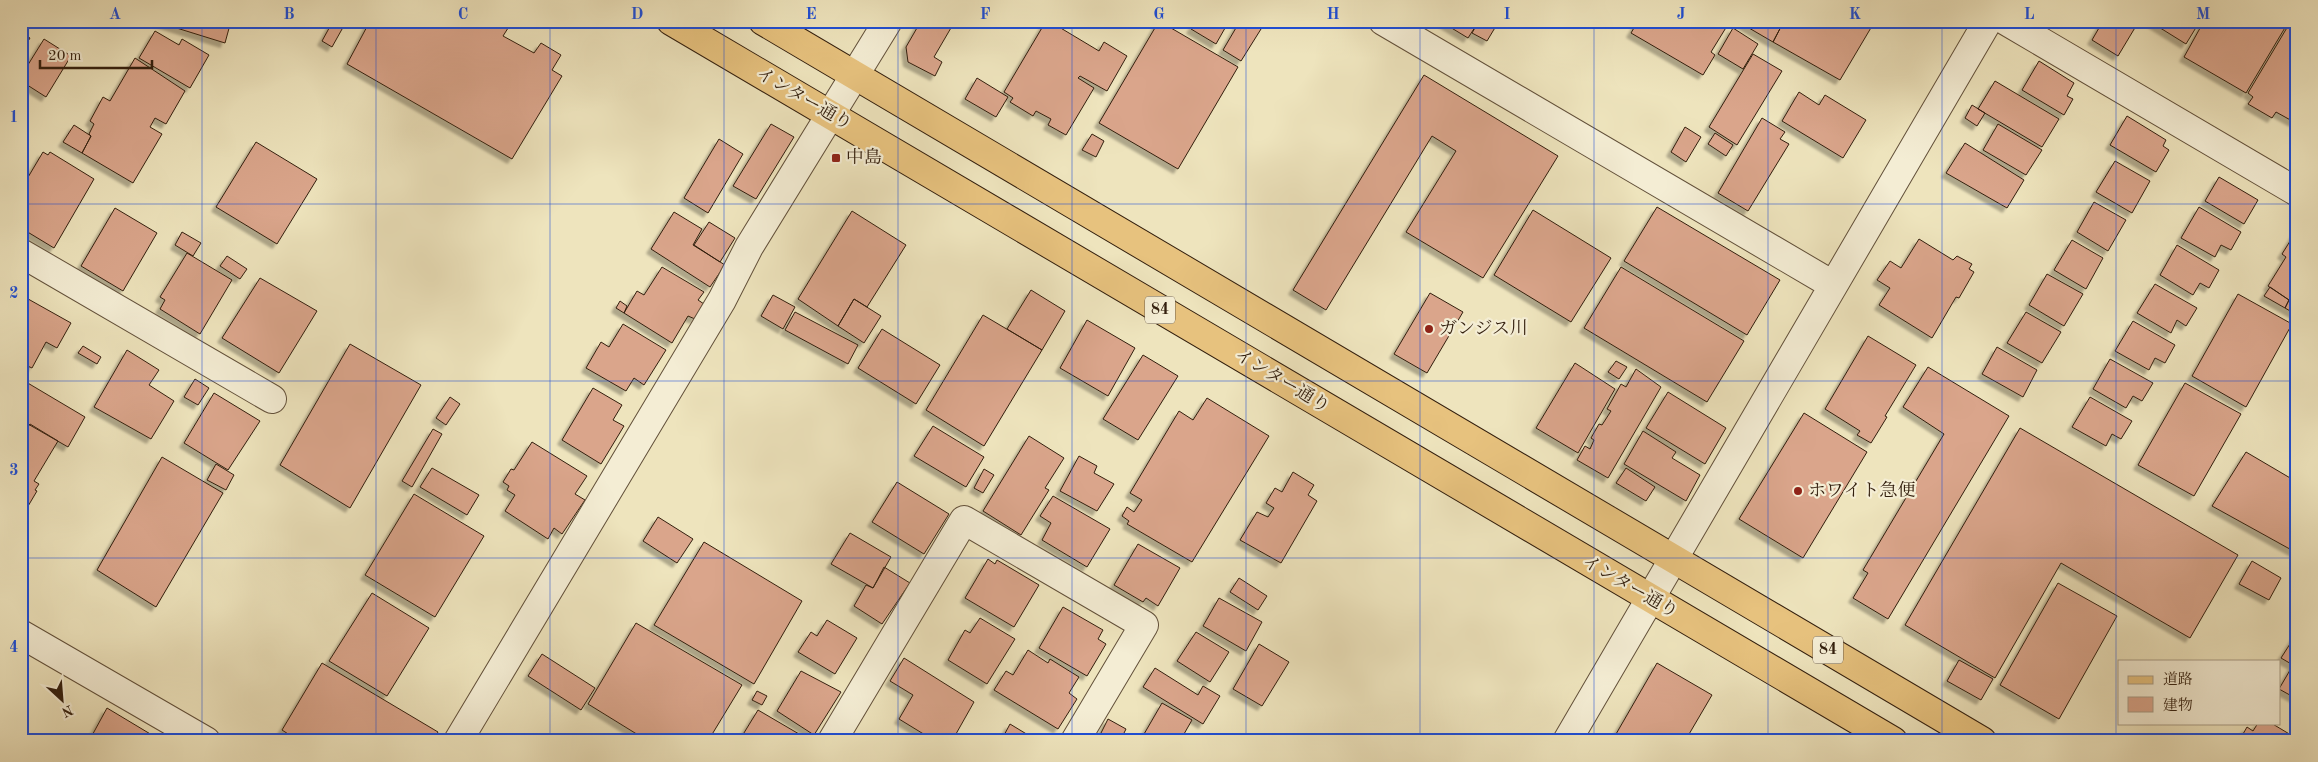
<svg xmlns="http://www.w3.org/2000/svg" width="2318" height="762" viewBox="0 0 2318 762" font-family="'Old Standard TT','Noto Serif JP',serif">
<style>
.building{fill:#daa58b;stroke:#331f0e;filter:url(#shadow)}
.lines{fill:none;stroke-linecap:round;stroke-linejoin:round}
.minor-casing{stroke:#62503a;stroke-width:30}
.primary-casing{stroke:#331f0e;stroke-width:30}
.minor{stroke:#f4edd4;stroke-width:28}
.primary{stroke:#e7c27e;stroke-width:28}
.grid{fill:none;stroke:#1d4ed8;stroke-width:1;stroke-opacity:0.55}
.poi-dot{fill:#8f2418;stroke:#f4edd4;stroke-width:2}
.labels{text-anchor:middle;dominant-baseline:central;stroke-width:4.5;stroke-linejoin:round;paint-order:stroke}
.shield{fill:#f4edd4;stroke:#6d5d49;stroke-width:1}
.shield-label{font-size:16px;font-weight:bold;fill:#331f0e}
.street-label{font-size:18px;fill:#331f0e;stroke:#f4edd4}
.poi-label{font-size:18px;fill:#331f0e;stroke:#f4edd4;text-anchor:start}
.neatline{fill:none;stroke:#1d4ed8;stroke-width:2}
.grid-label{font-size:16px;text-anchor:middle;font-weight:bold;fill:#1d4ed8}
</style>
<defs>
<filter id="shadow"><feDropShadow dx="-4.5" dy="4.5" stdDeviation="1" flood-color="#0004"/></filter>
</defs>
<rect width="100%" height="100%" fill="#eee4bd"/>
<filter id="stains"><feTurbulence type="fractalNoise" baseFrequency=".004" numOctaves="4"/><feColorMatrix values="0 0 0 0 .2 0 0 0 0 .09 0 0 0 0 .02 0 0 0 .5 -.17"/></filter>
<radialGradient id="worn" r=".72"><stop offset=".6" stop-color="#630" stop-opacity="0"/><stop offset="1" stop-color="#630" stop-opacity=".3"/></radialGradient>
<path class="building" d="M154,21H231L225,43Z
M333,21L346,22L332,47L322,41Z
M370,21H504L510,25L503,36L534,53L541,43L561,55L552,70L562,76L512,159L347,64Z
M921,21H955L934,57L942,62L935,76L908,62L906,47Z
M1046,21H1049L1099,51L1104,42L1127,56L1107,91L1080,76L1078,78L1094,88L1066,135L1048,125L1051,119L1036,111L1033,116L1010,102L1013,98L1004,92Z
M1159,21L1238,67L1178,169L1099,123Z
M1196,21H1229L1216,44L1191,29Z
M1240,21H1266L1241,61L1223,50Z
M1440,21H1479L1468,38Z
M1479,21H1499L1487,41L1472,33Z
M1638,21H1720L1727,26L1711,52L1715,55L1703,75L1631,33Z
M1737,21H1784L1773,42Z
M1784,21H1875L1840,80L1773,42Z
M2103,21H2139L2118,56L2092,40Z
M2149,21H2200L2186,44Z
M2204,21H2289L2246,93L2184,57Z
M2291,21H2297V118L2294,122L2276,112L2272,118L2248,104L2253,97L2248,93Z
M1733,28L1758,44L1743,69L1718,54Z
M155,31L179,45L182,39L209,55L190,88L139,58Z
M21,33L30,38L21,53Z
M44,39L71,56L46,97L21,81V76Z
M1753,54L1782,71L1737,145L1709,127Z
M135,58L185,91L166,124L155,118L150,127L162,134L133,183L82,153L91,136L89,134L94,124L90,121L103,97L110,101Z
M2039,61L2074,83L2067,96L2073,99L2064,115L2022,90Z
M1424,75L1558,156L1483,278L1406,232L1456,151L1432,136L1326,310L1293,290Z
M977,78L1008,97L996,117L965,99Z
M1995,81L2059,119L2042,147L1978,109Z
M1799,92L1819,105L1825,95L1866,120L1843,158L1782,121Z
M1972,105L1985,113L1977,126L1965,118Z
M2127,116L2166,140L2163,146L2169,150L2156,172L2110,145Z
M1762,118L1785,132L1780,139L1789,144L1748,211L1718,193Z
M771,124L794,137L756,199L733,186Z
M1998,124L2042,150L2026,175L1983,150Z
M74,125L91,136L82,153L63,142Z
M1685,127L1701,137L1686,162L1671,152Z
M1715,133L1733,145L1726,156L1708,144Z
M1092,134L1104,141L1096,157L1082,150Z
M719,139L743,154L708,213L684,198Z
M256,142L317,179L277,244L216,207Z
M1965,143L2024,180L2007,208L1946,173Z
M43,152L48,155L50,152L94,179L54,248L21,228V189Z
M2115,161L2150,181L2132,213L2096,192Z
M2219,177L2258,200L2244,224L2205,201Z
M2094,202L2126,220L2108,251L2077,232Z
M1657,207L1780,280L1747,335L1624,261Z
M2199,207L2241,232L2231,250L2221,245L2215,257L2181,238Z
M115,208L157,233L123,291L81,266Z
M1533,210L1611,258L1571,322L1494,275Z
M852,211L906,245L867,307L854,299L838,326L798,299Z
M674,212L702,229L693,245L725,265L710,287L651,249Z
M709,222L735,238L720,262L694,245Z
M2297,230V315L2285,308L2289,300L2268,286L2286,257L2282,254Z
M182,232L201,243L193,256L175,245Z
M1919,239L1953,260L1957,256L1972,264L1969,269L1974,272L1959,298L1956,297L1932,338L1879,305L1890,288L1877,280L1890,261L1901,268Z
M2072,240L2103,258L2086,289L2054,270Z
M2177,245L2219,270L2209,288L2200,283L2193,295L2160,275Z
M187,253L232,280L200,334L160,309L165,300L160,297Z
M227,256L247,269L240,279L220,266Z
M662,267L704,292L698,300L704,304L695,319L688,316L672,343L624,313L637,291L644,295Z
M1621,267L1744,341L1707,402L1584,328Z
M2047,274L2083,294L2064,326L2029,305Z
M260,278L317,311L279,373L222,338Z
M2155,284L2197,308L2186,326L2177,320L2171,333L2137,313Z
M2270,287L2289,300L2285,308L2264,296Z
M1031,290L1065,311L1042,350L1007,329Z
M1430,293L1463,312L1427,373L1394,354Z
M2238,294L2292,324L2246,407L2192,376Z
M21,295L71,323L57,348L46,342L32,368L21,363Z
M773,295L795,307L783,329L761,316Z
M854,299L881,316L864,343L838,326Z
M620,301L627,306L624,313L616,308Z
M795,312L858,345L848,364L785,330Z
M2026,312L2061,332L2042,363L2007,343Z
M983,315L1042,350L984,446L926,410Z
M1087,320L1135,348L1108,396L1060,368Z
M2133,321L2175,345L2165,363L2155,358L2149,370L2115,351Z
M623,324L666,350L644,385L634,378L626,391L586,368L601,342L609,347Z
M882,329L940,365L916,404L858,368Z
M1868,336L1916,365L1885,416L1887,417L1871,443L1857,435L1860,431L1825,409Z
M350,344L421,385L350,508L280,465Z
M83,346L101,357L97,364L78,353Z
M1997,347L2037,370L2023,397L1982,374Z
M127,350L159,370L149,385L174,401L151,439L94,407Z
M1143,355L1178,376L1138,440L1103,419Z
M2110,359L2153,383L2142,401L2133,396L2126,408L2093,389Z
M1616,361L1627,367L1619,379L1608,372Z
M1575,363L1615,389L1578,453L1536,428Z
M1928,367L2009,416L1888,619L1853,598L1868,573L1863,570L1944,434L1903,407Z
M1636,369L1661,387L1608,478L1577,460L1585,446L1590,449L1594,440L1591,438L1599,424L1602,425L1611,411L1607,409L1621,384L1626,387Z
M21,379L85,417L68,447L21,420Z
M195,379L209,388L198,405L184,397Z
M2185,383L2241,414L2194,496L2138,465Z
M593,388L622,405L613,420L624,426L601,464L562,440Z
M1668,392L1726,428L1705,464L1646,428Z
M214,393L260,421L228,470L184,443Z
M450,397L460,404L446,425L436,418Z
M2090,397L2132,421L2121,439L2112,434L2106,446L2072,427Z
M1207,398L1269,436L1192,562L1127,524L1129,521L1122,516L1127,507L1134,512L1142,500L1130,493L1179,411L1193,420Z
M1804,413L1867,452L1803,558L1739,519Z
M30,424L58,441L34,481L39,484L35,490L37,491L21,518V431L24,432Z
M933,426L984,457L966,487L914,456Z
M2020,428L2238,555L2190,638L2061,563L1995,678L1905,625Z
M433,429L442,434L412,487L402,481Z
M1643,431L1676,452L1672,458L1700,475L1686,501L1624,464Z
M1029,436L1064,458L1045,488L1049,490L1021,535L983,511Z
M532,442L587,476L575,494L585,500L562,534L554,528L548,539L505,511L515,495L507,490L509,486L503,482L511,469L514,470Z
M2246,452L2297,482V553L2212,506Z
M1079,456L1097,466L1094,473L1114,484L1097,511L1060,491Z
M162,457L223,493L156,607L97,570Z
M216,464L234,475L226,490L207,480Z
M432,468L479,495L467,515L420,487Z
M1626,468L1655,487L1646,501L1616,483Z
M984,469L994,475L983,493L974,488Z
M1293,472L1314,485L1308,495L1317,501L1281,563L1240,540L1257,512L1268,517L1274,508L1266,503L1275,488L1282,492Z
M897,482L949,514L924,554L872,522Z
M414,494L484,536L435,617L365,575Z
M1053,496L1110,529L1087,567L1042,540L1051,523L1040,516Z
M658,517L693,539L677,563L643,541Z
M850,533L891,557L873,588L831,564Z
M704,542L802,601L754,684L654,625Z
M1138,544L1180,568L1158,606L1146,598L1143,602L1114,585Z
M988,559L995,564L997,560L1039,585L1014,627L965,598Z
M2252,561L2281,578L2269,600L2239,584Z
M884,567L910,583L882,624L854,606L866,585L873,588Z
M1239,578L1267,596L1258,610L1230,592Z
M2058,583L2117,616L2059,719L2000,685Z
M372,593L429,628L387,696L329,661Z
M1219,598L1262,622L1246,651L1203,626Z
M1063,607L1103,630L1098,639L1106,644L1087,676L1039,648Z
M980,618L1015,639L987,684L948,660L965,630L970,633Z
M827,620L857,638L835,674L798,652L811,632L817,636Z
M636,623L742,685L708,741H648L588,704Z
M1196,632L1229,652L1210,682L1177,661Z
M2297,633V699L2279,689L2293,665L2281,658Z
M1259,644L1289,662L1262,706L1233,689Z
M1028,650L1048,663L1050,659L1079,677L1069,693L1077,699L1058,729L994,690L1006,671L1013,675Z
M542,654L595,688L581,710L528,676Z
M904,658L974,702L952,741H935L899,719L913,695L890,681Z
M1959,660L1993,679L1981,700L1947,681Z
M322,663L438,732L433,741H299L282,730Z
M1657,663L1712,695L1685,741H1612Z
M1155,668L1198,695L1203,686L1220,696L1203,724L1143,687Z
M801,671L841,692L814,735L777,711Z
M757,691L767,696L762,705L752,700Z
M1162,703L1192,720L1180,741H1140Z
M107,708L162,741H89Z
M758,710L799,734L795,741H739Z
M1108,719L1126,729L1120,741H1097Z
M2258,723H2271L2296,738L2295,741H2239L2247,727L2253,731Z
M1010,724L1038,741H1001Z"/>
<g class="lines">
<g class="minor-casing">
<path id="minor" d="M1383,21L1833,285
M2006,21L2297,192
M21,253L272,399
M21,634L206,741
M458,741L722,300L749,247L888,21
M832,741L964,520L1144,625L1075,741
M1567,741L1988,21"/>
</g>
<g class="primary-casing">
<path id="primary" d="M671,21L1893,741
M763,21L1982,741"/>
</g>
<use href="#minor" class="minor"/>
<use href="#primary" class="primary"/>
</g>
<path class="grid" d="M202,21V741M376,21V741M550,21V741M724,21V741M898,21V741M1072,21V741M1246,21V741M1420,21V741M1594,21V741M1768,21V741M1942,21V741M2116,21V741M21,204H2297M21,381H2297M21,558H2297"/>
<g class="poi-dot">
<rect x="831" y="153" width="10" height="10" rx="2.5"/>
<circle cx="1429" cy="329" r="5"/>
<circle cx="1798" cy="491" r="5"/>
</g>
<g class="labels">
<g class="shield">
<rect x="1145" y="296.5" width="30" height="27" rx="4"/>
<rect x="1813" y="636.5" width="30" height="27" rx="4"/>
</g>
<g class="shield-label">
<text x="1160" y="310">84</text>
<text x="1828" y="650">84</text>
</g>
<g class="street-label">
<text transform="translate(804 99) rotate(30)">インター通り</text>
<text transform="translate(1282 381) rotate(31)">インター通り</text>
<text transform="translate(1630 587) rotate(30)">インター通り</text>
</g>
<g class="poi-label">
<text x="846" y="158">中島</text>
<text x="1439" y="329">ガンジス川</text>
<text x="1808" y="491">ホワイト急便</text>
</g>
</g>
<rect width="2318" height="762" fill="none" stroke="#eee4bd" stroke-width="55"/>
<rect x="2118" y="660" width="162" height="65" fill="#f4edd4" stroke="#a79b85"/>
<rect x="2128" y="676" width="25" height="8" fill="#e7c27e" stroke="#a79b85"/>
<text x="2163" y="684" font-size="15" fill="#331f0e">道路</text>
<rect x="2128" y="697" width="25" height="15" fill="#daa58b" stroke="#a79b85"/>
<text x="2163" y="710" font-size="15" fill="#331f0e">建物</text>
<g transform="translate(62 700) rotate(154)" stroke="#f4edd4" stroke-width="4" paint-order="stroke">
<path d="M0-4L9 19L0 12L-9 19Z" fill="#331f0e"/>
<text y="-8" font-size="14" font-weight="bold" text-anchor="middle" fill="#331f0e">N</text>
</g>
<path d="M40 60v8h112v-8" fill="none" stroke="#331f0e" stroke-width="2.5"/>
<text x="48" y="60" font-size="15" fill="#331f0e" stroke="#f4edd4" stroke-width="4" paint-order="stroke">20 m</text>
<rect x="28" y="28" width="2262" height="706" class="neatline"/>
<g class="grid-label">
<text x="115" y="19">A</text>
<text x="289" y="19">B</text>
<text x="463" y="19">C</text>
<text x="637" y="19">D</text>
<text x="811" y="19">E</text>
<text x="985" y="19">F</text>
<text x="1159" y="19">G</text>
<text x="1333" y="19">H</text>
<text x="1507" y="19">I</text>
<text x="1681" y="19">J</text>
<text x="1855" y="19">K</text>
<text x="2029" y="19">L</text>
<text x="2203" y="19">M</text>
<text x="14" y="122">1</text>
<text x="14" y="298">2</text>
<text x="14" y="475">3</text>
<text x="14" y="652">4</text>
</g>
<rect width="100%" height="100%" filter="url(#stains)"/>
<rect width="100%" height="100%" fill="url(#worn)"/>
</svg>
